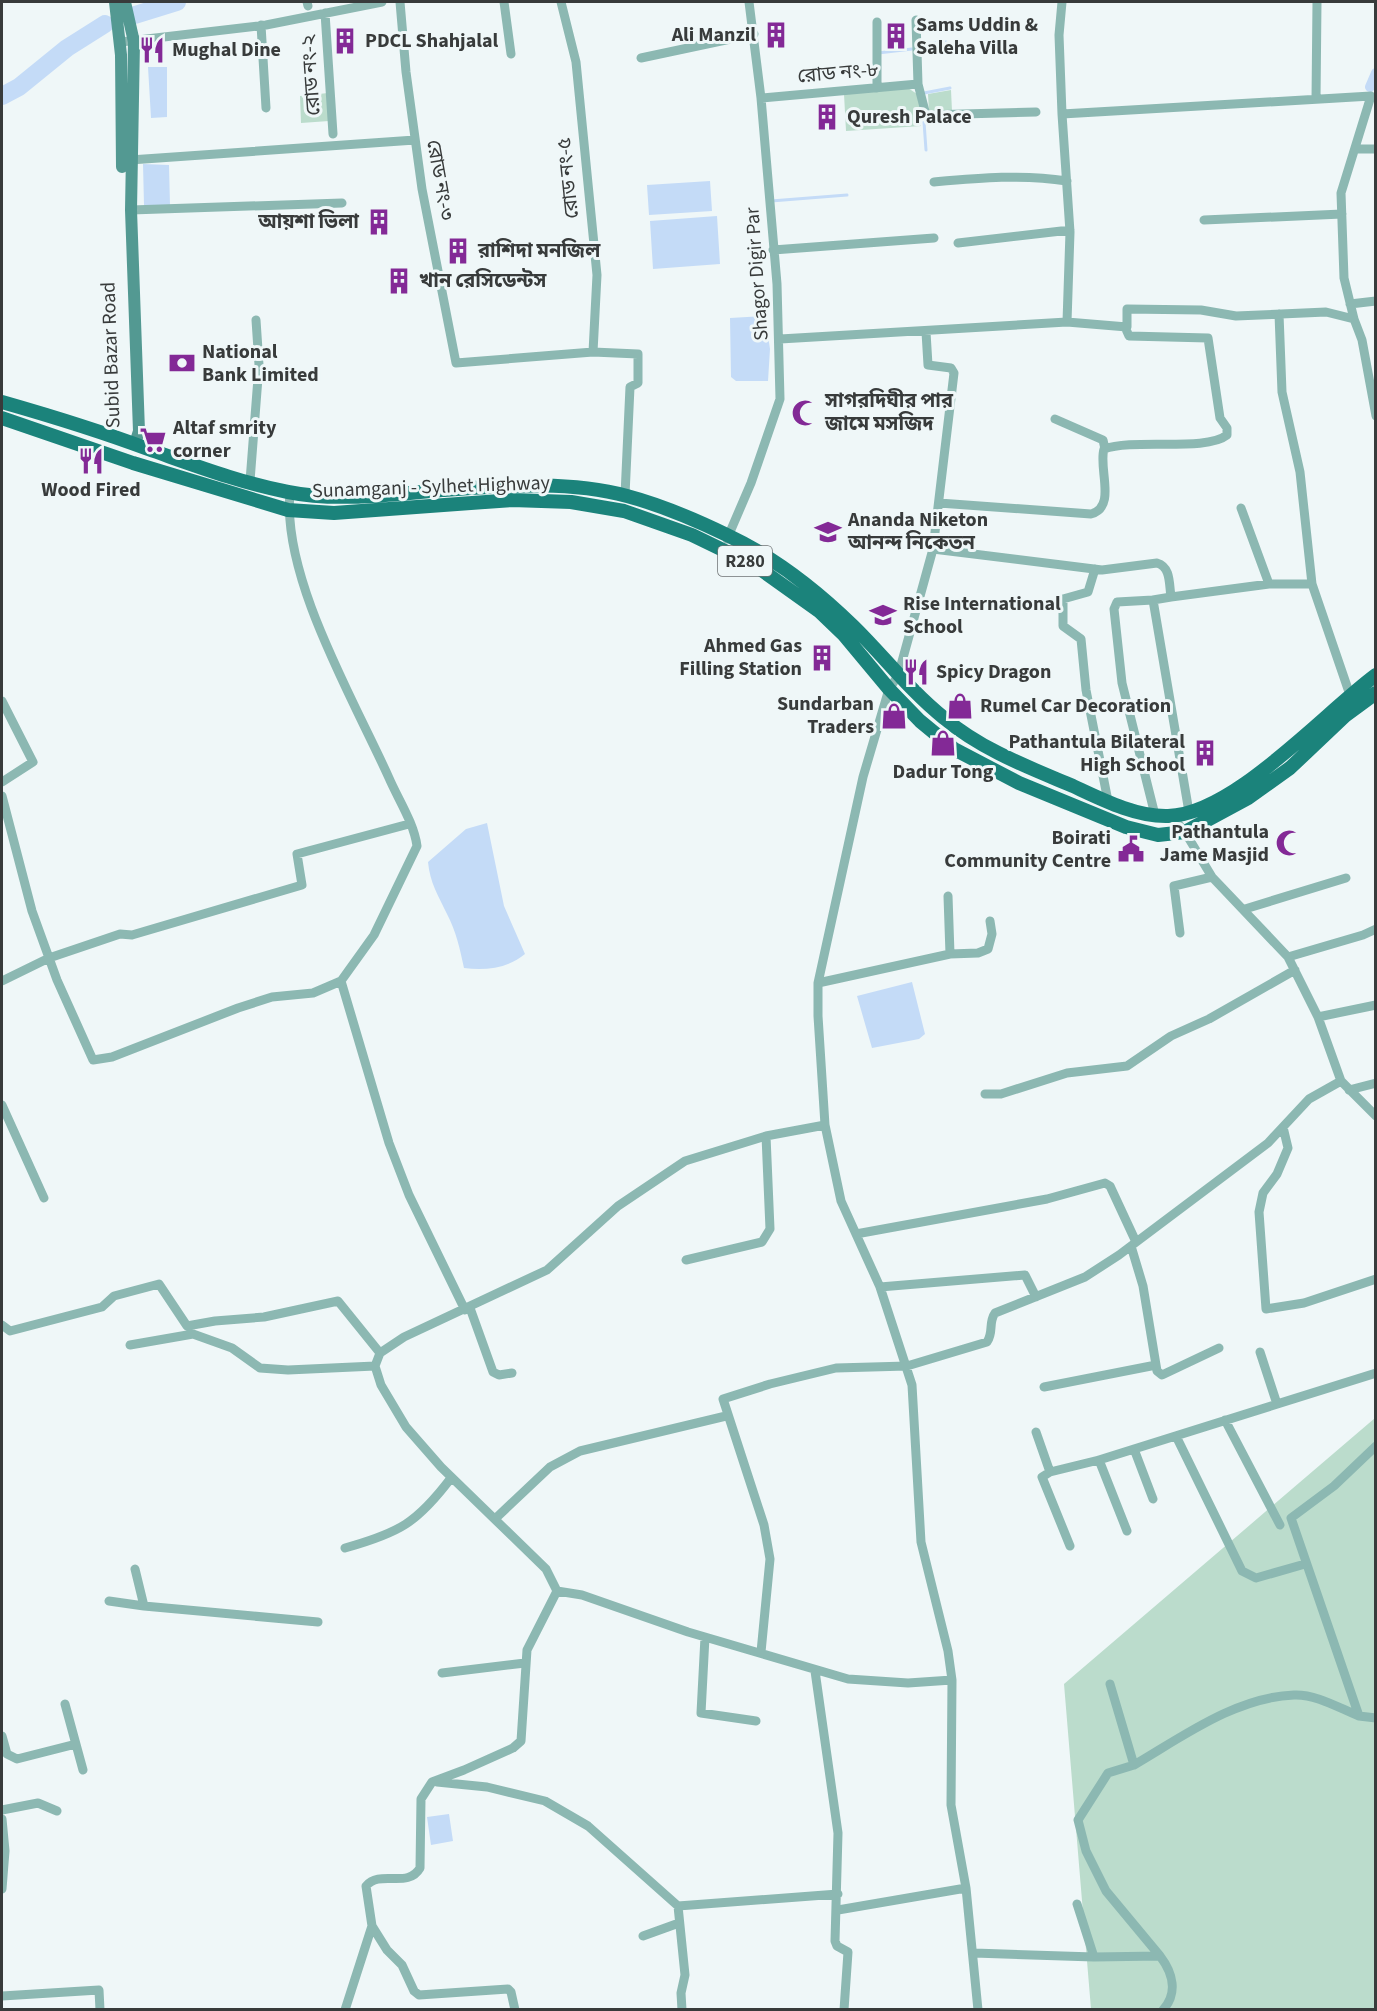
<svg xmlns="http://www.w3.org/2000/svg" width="1377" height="2011" viewBox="0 0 1377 2011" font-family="'Source Sans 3','Noto Sans Bengali',sans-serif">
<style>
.green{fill:#bbdccc}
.water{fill:#c4dbf7}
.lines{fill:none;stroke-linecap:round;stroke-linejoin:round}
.stream{stroke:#c4dbf7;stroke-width:3}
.canal{stroke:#c4dbf7;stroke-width:10}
.river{stroke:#c4dbf7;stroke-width:18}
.minor{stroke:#8cb8b2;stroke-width:9}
.secondary{stroke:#539992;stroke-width:12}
.primary{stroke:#1b837b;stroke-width:14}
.labels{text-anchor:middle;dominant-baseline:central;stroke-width:6;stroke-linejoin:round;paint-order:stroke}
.shield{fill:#eff7f8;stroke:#6f7374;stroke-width:1.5}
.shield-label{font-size:18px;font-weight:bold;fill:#383b3b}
.poi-label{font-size:20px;font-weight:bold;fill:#383b3b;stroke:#eff7f8;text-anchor:start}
.street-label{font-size:20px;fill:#383b3b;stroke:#eff7f8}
</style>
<rect width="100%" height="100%" fill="#eff7f8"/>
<path class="green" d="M908,88L920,96L921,126L846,131L844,94Z
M951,90L952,111L929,113L928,94Z
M328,93L329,121L301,123L300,96Z
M1375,1418V2009H1091L1064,1684Z"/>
<path class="water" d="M148,67H167V117L151,118Z
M143,164L169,165L170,205H144Z
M710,181L712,211L649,215L647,185Z
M717,216L720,264L653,269L650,221Z
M765,316L770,349L768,381H736L731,377L730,318Z
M487,823L504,906L525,954C508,968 486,971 464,968C460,949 456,931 447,914C438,895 430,883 428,862L466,829Z
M912,982L925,1034L919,1039L872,1048L857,996Z
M449,1814L453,1841L431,1845L427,1817Z"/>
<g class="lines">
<path class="stream" d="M918,44L946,42
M878,53L912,49
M924,93L950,88
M924,122L926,150
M771,201L847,195"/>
<path class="canal" d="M1370,87L1376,73"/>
<path class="river" d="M135,15L177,2
M2,96L19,87L67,48L105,24"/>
<path class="minor" d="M307,2L308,6
M400,2L406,72L422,189L456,363L593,352L638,354V383L630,387L625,495
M504,2L511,54
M561,2L576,62L597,275L593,352
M325,13L333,134
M916,20L918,84
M261,25L266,108
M121,42L266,25L382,2
M641,58L754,34
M877,88V22
M761,98L918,84L926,115L1036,112
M1316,99L1317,2
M1062,114L1059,35L1062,2
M1355,149H1376
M130,160L415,140
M934,182C979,178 1022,174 1067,181
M131,210L342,203
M1204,220L1342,214
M958,243L1070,230
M773,250L934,238
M1350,304L1376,301
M1279,314L1282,392L1300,472L1312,584L1350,695
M1067,322L1070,232L1062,114L1371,96L1341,193L1344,278L1354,319L1362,340L1376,416
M926,332L928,365L951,368L954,373L933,549L898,676L889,689L863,777L818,983V1016L825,1125L841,1201L880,1287L912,1385L921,1542L948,1651L952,1680L951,1805L966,1888L978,2010
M780,339L1067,322L1127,327V309L1201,310L1236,316L1326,312L1354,319
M1055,419L1103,440L1105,449
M250,481L259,365L256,320
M290,493C282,578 354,700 389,778C398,799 414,823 417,846L374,935L341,981L389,1143L409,1195L465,1310
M939,503L1091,514C1117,507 1098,468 1104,449C1134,438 1206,452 1227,435V428L1220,418L1208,338L1129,336L1125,327
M1241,508L1269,584
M727,539L751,483L780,399L777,284L761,98L749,2
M933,549L1102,570L1157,563C1171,567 1169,584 1171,597L1153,600L1189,812
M1095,569L1088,592L1063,599V626L1081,639L1086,690L1108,801
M1171,597L1269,584H1312
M1153,600L1117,602L1114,609L1122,683L1155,815
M2,701L33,762L2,782
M2,796L32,911L57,980L93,1060L112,1057L238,1008L272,997L313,993L341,981
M1172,816L1185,832L1212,877L1288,957L1318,1017L1341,1081L1376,1116
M1245,909L1346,878
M1180,933L1174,886L1212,877
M950,954L978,953L988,949L992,934L990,921
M1288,957L1363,935L1376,929
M2,981L49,958L120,934L132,935L302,885L297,854L409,824
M818,983L950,954L948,896
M1318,1017L1376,1005
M1349,1090L1376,1083
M985,1094H1001L1067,1073L1127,1066L1171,1036L1209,1019L1295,970
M2,1105L44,1198
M1283,1127L1288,1148L1277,1174L1263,1193L1259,1212L1266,1309L1304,1303L1376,1279
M856,1234L1047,1199L1105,1183L1110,1186L1136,1242
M1131,1246L1143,1286L1157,1371L1162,1375L1219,1348
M686,1260L762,1242L770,1229L766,1136
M880,1287L1025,1275L1036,1297
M470,1308L493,1372L499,1375L512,1373
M2,1325L10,1331L102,1307L114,1296L159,1284L187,1326L215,1321L264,1317L338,1301L380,1353
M130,1345L193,1334L232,1348L260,1368L288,1370L375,1366
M1260,1352L1277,1404
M1044,1387L1156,1365
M1225,1420L1280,1525
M1036,1432L1050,1472L1099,1460L1376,1373
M1176,1436L1242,1571L1256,1578L1305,1564
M1376,1446L1334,1486L1291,1518L1359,1716L1376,1718
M1134,1449L1153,1499
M1099,1460L1127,1531
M1050,1472L1042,1477L1070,1546
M496,1518L550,1467L580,1451L726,1416
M345,1548C399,1533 417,1523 451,1478
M135,1569L144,1606L318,1622
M557,1591L582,1595L688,1632L848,1679L908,1683L952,1680
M109,1601L144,1606
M705,1637L701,1713L756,1721
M761,1652L770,1559L764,1525L723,1399L770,1384L836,1368L907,1366L987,1342C994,1332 988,1323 995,1313L1085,1277L1119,1255L1268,1143L1309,1099L1341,1081
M815,1671L838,1833L835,1941L837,1946L848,1952L844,2010
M442,1673L525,1663
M65,1704L83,1770
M2,1736L7,1754L17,1759L76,1744
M1134,1765C1182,1737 1236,1697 1294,1695C1316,1694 1339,1708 1359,1716
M437,1782L487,1787L545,1801L588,1826L678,1906L685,1975L681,1993L682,2010
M2,1810L38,1803L57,1811
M2,1819L5,1851L2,1889
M678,1906L838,1894
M838,1910L966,1888
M372,1926L387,1950L402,1965L414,1991L419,1995L508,1989L511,1992L515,2010
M643,1936L679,1923
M974,1953L1094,1957L1077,1904
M1160,1956C1173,1973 1178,1993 1163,2010
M1094,1957L1160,1956L1106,1891L1086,1851L1078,1820L1108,1773L1134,1765L1110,1684
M2,1996L99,1990L100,2010
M345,2010L372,1926L366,1886C380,1869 408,1889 420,1868L421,1799L432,1782L464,1770L513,1748L521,1741L527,1650L557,1591L546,1569L441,1467L406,1427L381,1385L375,1366L380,1353L404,1337L547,1270L618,1206L685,1161L766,1136L825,1125"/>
<path class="secondary" d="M115,2L121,55L122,167
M125,2L134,42L131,210L139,431L135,444"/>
<path class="primary" d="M2,402C51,416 100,431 148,449C194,465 241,483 288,492C337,502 393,494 442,490C502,486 568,480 627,496C661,505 696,520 727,535C774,557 815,589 852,625C883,655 909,690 944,718C982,750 1028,767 1073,786C1101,799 1136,817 1168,816C1233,815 1323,714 1376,675
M2,418L133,463L288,510L334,513L512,500L571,502L624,511L692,535L756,566L819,611L844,635L889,689L920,721L954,749L1019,783L1126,827L1158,835L1185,832L1248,798L1290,768L1346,715L1376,693"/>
</g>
<defs>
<g id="building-bare" transform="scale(2.07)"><path d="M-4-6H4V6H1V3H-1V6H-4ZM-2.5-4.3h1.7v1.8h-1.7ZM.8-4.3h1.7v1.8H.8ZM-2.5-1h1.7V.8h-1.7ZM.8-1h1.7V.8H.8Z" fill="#832996" stroke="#eff7f8" stroke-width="2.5" paint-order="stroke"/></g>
<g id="restaurant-bare" transform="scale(2.07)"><path d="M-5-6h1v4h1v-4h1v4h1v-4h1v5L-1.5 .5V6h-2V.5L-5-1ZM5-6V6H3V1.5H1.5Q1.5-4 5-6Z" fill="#832996" stroke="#eff7f8" stroke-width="2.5" paint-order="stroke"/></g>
<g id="bank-bare" transform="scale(2.07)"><path d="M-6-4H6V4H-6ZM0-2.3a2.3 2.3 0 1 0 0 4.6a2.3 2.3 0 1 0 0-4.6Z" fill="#832996" stroke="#eff7f8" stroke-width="2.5" paint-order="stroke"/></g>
<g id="mosque-bare" transform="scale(2.07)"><path d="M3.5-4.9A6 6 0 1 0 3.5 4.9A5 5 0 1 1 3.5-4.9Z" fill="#832996" stroke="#eff7f8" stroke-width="2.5" paint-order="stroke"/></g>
<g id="supermarket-bare" transform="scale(2.07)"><path d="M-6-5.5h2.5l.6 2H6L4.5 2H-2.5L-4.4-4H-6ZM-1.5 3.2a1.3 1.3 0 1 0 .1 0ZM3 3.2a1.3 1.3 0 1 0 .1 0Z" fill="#832996" stroke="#eff7f8" stroke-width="2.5" paint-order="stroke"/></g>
<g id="university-bare" transform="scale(2.07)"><path d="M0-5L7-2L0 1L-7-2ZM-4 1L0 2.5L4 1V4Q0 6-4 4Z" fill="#832996" stroke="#eff7f8" stroke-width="2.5" paint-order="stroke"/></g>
<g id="school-bare" transform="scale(2.07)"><path d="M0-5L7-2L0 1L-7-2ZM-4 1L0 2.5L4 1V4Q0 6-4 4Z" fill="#832996" stroke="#eff7f8" stroke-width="2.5" paint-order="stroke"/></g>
<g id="shop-bare" transform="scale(2.07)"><path d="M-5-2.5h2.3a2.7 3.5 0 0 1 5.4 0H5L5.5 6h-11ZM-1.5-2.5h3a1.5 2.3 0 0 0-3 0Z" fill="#832996" stroke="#eff7f8" stroke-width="2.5" paint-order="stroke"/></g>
<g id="civic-bare" transform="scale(2.07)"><path d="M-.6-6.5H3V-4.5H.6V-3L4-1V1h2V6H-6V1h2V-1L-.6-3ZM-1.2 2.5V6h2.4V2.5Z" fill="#832996" stroke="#eff7f8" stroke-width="2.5" paint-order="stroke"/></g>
</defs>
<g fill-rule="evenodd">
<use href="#building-bare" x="776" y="35"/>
<use href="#building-bare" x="896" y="36"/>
<use href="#building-bare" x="345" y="41"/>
<use href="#restaurant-bare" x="152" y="50"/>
<use href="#building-bare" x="827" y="117"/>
<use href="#building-bare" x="379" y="222"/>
<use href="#building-bare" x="458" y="251"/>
<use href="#building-bare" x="399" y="281"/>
<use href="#bank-bare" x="182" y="363"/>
<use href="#mosque-bare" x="805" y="413"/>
<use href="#supermarket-bare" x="153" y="440"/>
<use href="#restaurant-bare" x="91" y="461"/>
<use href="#university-bare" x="828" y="532"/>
<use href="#school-bare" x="883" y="615"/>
<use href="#building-bare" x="822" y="658"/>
<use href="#restaurant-bare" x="916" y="672"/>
<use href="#shop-bare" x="960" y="706"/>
<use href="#shop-bare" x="894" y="716"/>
<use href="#shop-bare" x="943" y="743"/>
<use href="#building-bare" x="1205" y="753"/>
<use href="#mosque-bare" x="1289" y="843"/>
<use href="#civic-bare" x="1131" y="849"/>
</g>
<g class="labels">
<rect class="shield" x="718" y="546" width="54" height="30" rx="4.5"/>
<g class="shield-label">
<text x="745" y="561">R280</text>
</g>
<g class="poi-label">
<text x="916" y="25">Sams Uddin &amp;<tspan x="916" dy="23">Saleha Villa</tspan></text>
<text x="756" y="35" text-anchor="end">Ali Manzil</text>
<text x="365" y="41">PDCL Shahjalal</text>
<text x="172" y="50">Mughal Dine</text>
<text x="847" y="117">Quresh Palace</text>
<text x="359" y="222" text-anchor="end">আয়শা ভিলা</text>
<text x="478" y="251">রাশিদা মনজিল</text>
<text x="419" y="281">খান রেসিডেন্টস</text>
<text x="202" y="352">National<tspan x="202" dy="23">Bank Limited</tspan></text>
<text x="825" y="401">সাগরদিঘীর পার<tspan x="825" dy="23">জামে মসজিদ</tspan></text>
<text x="173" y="428">Altaf smrity<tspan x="173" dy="23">corner</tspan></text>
<text x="91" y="490" text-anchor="middle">Wood Fired</text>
<text x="848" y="520">Ananda Niketon<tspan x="848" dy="23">আনন্দ নিকেতন</tspan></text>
<text x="903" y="604">Rise International<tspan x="903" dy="23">School</tspan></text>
<text x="802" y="646" text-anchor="end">Ahmed Gas<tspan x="802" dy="23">Filling Station</tspan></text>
<text x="936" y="672">Spicy Dragon</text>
<text x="874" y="704" text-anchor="end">Sundarban<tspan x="874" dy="23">Traders</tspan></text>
<text x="980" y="706">Rumel Car Decoration</text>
<text x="1185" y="742" text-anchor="end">Pathantula Bilateral<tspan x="1185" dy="23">High School</tspan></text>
<text x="943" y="772" text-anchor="middle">Dadur Tong</text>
<text x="1269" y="832" text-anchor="end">Pathantula<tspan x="1269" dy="23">Jame Masjid</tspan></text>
<text x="1111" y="838" text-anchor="end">Boirati<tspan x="1111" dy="23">Community Centre</tspan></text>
</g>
<g class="street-label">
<text transform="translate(838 73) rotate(-5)">রোড নং-৮</text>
<text transform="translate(311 75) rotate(-94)">রোড নং-২</text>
<text transform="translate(568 178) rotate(-96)">রোড নং-৫</text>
<text transform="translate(440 180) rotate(80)">রোড নং-৩</text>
<text transform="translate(757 274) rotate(-94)">Shagor Digir Par</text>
<text transform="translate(111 355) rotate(-92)">Subid Bazar Road</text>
<text transform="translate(431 487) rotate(-2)">Sunamganj - Sylhet Highway</text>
</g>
</g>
<rect width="1377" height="2011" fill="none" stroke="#383b3b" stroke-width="6"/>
</svg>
